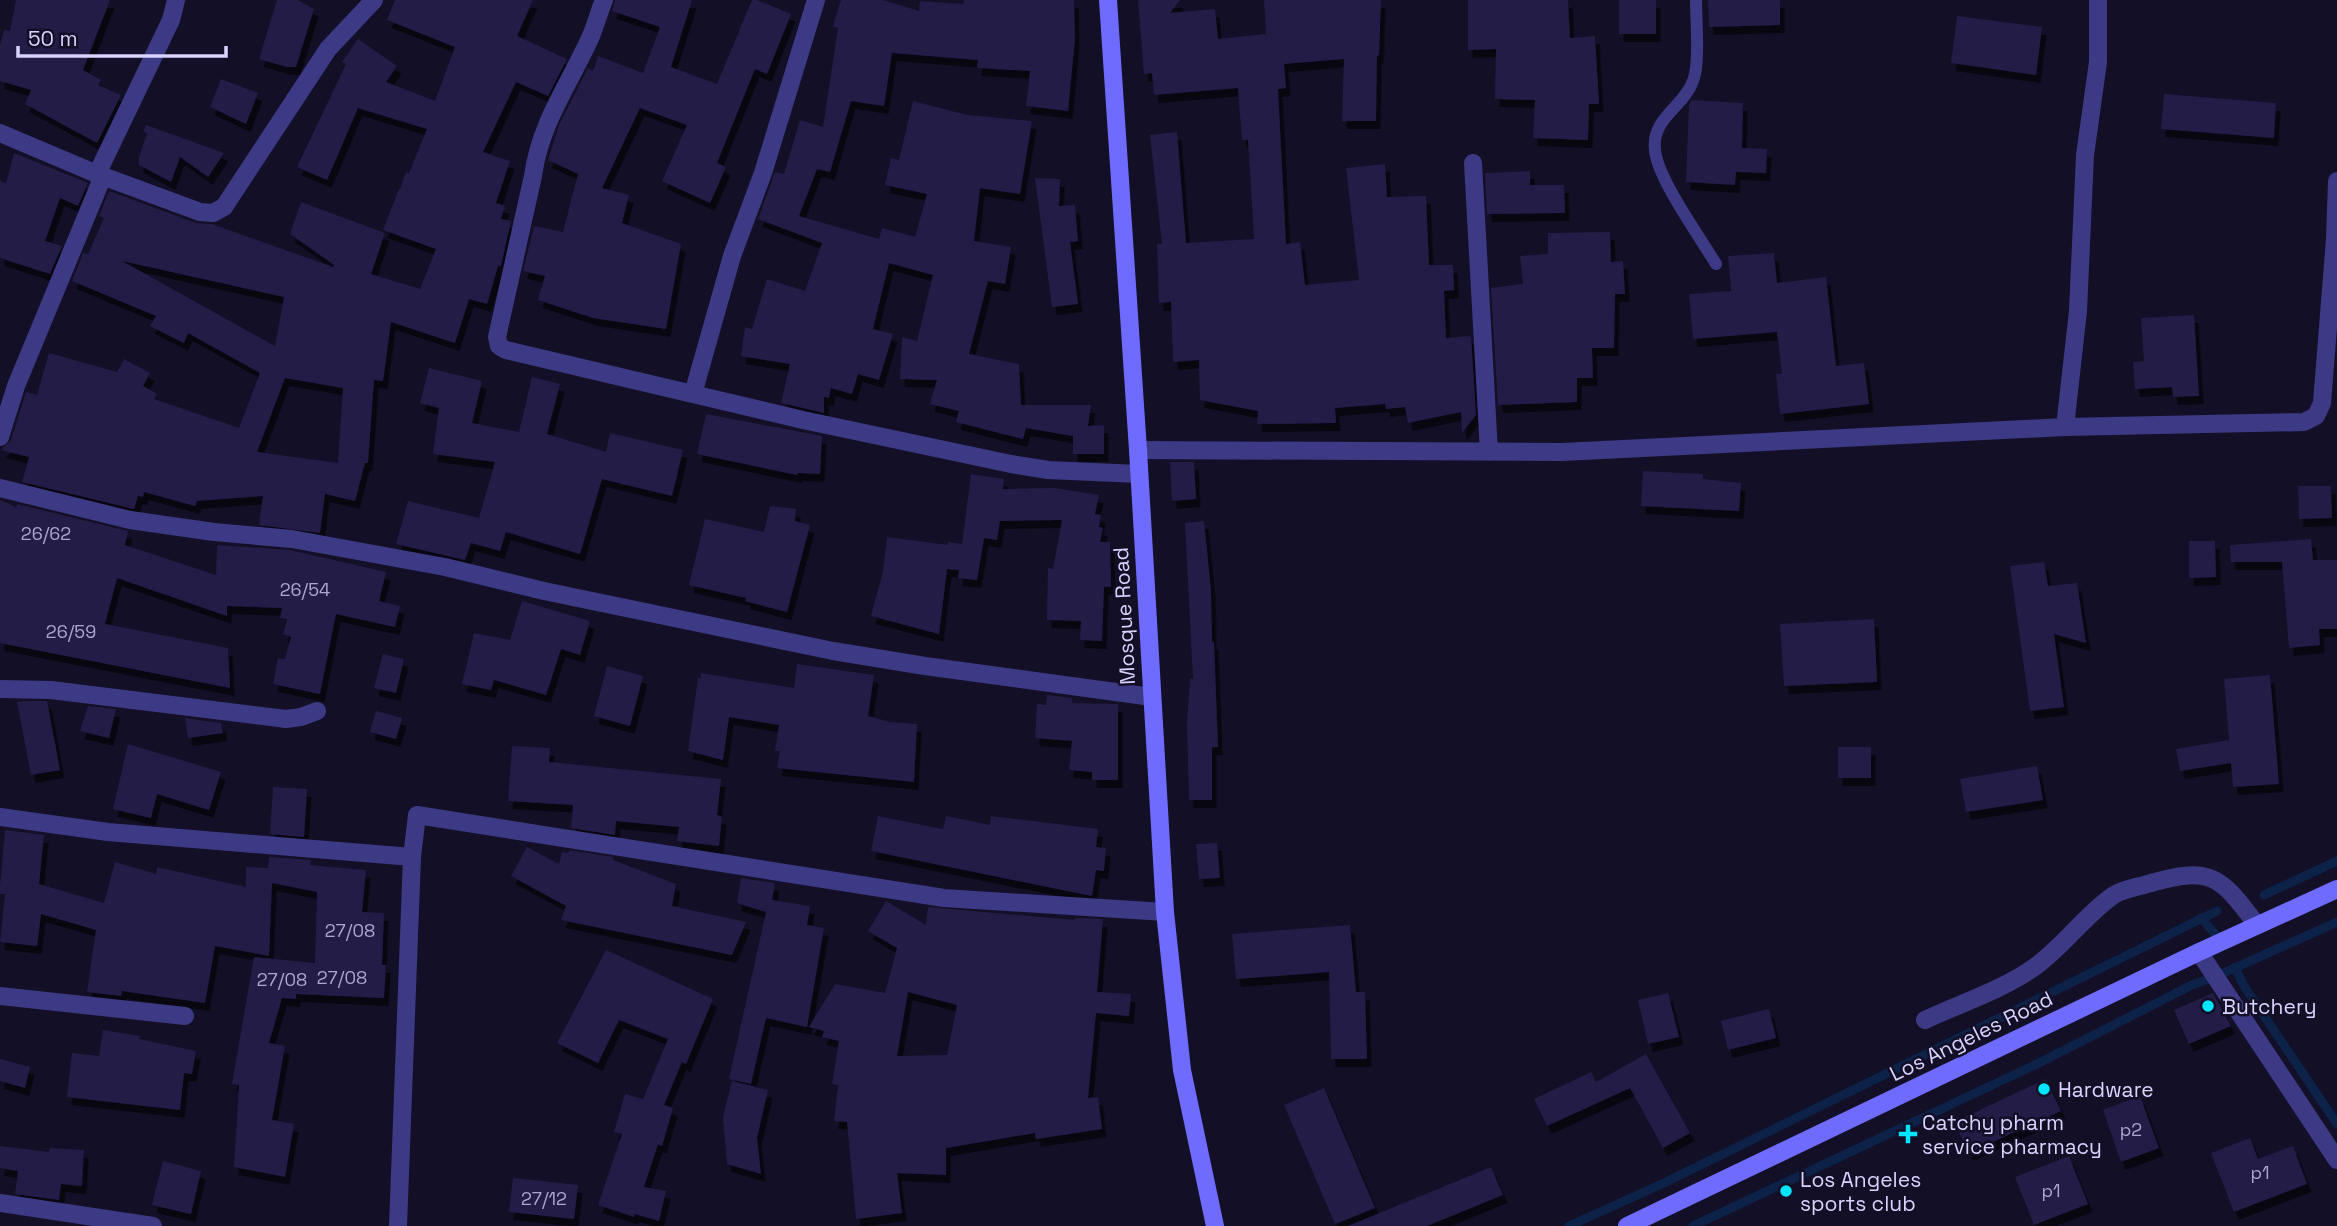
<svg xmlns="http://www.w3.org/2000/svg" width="2337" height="1226" viewBox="0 0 2337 1226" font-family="'Space Grotesk',sans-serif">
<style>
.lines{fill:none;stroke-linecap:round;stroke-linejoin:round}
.stream{stroke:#0c2248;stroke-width:9}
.building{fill:#241b47;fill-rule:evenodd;filter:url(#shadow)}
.lane{stroke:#3d3a85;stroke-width:12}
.street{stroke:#3d3a85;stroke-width:18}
.secondary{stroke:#6f6bff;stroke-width:18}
.poi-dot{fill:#00e5ff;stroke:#130f26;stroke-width:2.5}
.labels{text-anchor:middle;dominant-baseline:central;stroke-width:5;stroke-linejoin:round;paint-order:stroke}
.number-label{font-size:18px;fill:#aca6d1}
.street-label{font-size:21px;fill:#d9d4ff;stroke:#130f26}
.poi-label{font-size:21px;fill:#d9d4ff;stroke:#130f26;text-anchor:start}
</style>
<defs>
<filter id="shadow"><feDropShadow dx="4.5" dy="8" stdDeviation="0" flood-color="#0009"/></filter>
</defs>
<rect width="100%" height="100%" fill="#130f26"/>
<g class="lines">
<path class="stream" d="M2264,895L2337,861
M2201,918L2217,936
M2235,967L2244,986L2337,1124
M2217,976L2337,922
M1569,1226L1664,1183L2217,911
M1693,1226L2039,1063L2192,985L2209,979"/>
</g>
<path class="building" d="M16,0H110L83,70L101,80L98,85L121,95L97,143L25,104L31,90L0,81V45L4,30L10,31Z
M277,0H298L314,9L296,67H287L259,59Z
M395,0H533L517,36L567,59L548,96L516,82L483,152L510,161L496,203L505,206L501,219L511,221L501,266H498L487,304L469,299L455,343L391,322L383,381L374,380L368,463H365L355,501L325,494L320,533L259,525L263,496L197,501L195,506L144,492L143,497L138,496L134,509L22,482L29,457L1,450L11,440L26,392L37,395L49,353L117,372L124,359L150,373L143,386L157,394L154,399L239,428L260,373L188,333L184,343L150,326L156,316L72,281L83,253L88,254L104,218L99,216L109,191L196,223L212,224L333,267L334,265L290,234L301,202L385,233L371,274L420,289L436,249L383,230L399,189H400L406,172L409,173L427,129L358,108L327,180L297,167L346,64L342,62L358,39L397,66L386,82L435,101L455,47L387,20ZM122,261L284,297L275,346ZM285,378L343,388L338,463L257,452Z
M615,0H692L671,67L717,84L752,0H757L791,14L767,74L755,69L717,163L726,167L710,203L662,181L687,125L640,108L602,188L629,195L622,223L681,244L666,329L593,318L538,300L545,276L523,271L534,226L563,232L578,174L548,160L559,125L588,68L593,71L598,56L643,73L660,27L612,11Z
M841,0H883L919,11L920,1L963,4L964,0H1074L1075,39L1068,111L1026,106L1030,71L977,68L978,60L892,53L884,106L851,101L830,172L817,169L799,216L879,239L882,228L915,237L927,194L885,185L891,158L899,160L913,101L967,115L1032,121L1020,194L980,188L974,241L1011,247L1005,284L988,281L969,354L1019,364L1021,405H1091L1088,426L1104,425V454H1073V436L1026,428L1023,439L956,422L959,411L930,404L937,380L900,379L902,337L917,341L933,275L889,263L873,329L893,334L879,380L858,374L852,394L831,388L829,398L824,397V413L781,403L790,364L741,356L745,327L752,329L767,279L805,291L822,243L758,219L775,172L784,174L800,120L823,127L838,28L833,26Z
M1138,0H1180L1170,13L1215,9L1218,39L1266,34L1264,0H1381L1379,55L1377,56L1376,121H1342L1344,59L1284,64L1286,88L1278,89L1286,244L1300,242L1305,285L1359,280L1346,168L1385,164L1387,197L1426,196L1429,265H1453L1454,290L1444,291L1446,338L1471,336L1476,415L1462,433L1461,412L1408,423L1405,407L1386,409L1385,404L1335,408L1336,423L1257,424L1258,411L1200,400L1199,360L1173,362L1171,302L1159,303L1157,244H1162L1150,135L1177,132L1186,243L1254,239L1248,140H1242L1238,88L1154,95L1152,73L1144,74Z
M1468,0H1568L1570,38L1595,36L1599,104H1589L1588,140L1533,138L1535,100L1495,99L1496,49L1468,50Z
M1619,0H1656V34H1619Z
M1708,0H1780V25L1709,27Z
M1957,16L2042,27L2036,75L1951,63Z
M221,79L258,93L246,124L210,107Z
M2164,94L2276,103L2274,138L2161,129Z
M1692,100L1743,103L1742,148L1767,149L1766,173L1736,172L1735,185L1686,182L1689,104Z
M146,125L224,153L208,177L180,157L171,182L139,165V157L147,134L143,131Z
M14,153L88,183L78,206L60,198L45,241L62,246L50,274L0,258V181L6,183Z
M1530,171V185H1564L1565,213L1487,214L1485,173Z
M1035,178L1060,179L1059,206L1075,205L1078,241L1070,242L1078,304L1052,307Z
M1610,232L1611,262L1623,261L1625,294H1615L1614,348H1592L1593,378H1577V402L1498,405L1491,288L1523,284L1520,256L1548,254V233Z
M1774,253L1777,283L1826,277L1836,366L1864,363L1869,404L1780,414L1776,374H1782L1777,332L1693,339L1689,294L1731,291L1728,256Z
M2194,315L2199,396L2173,397L2172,387L2135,389L2133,362L2144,361L2141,318Z
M429,368L482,381L472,423L519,432L532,377L560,384L547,434L606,452L610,433L683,450L672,496L602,479L580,554L506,532L500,551L471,543L465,560L396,544L408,501L479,518L495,462L433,454L439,408L420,403Z
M706,414L822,436L820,474L798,473L797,475L697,454Z
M1170,462H1194L1196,499L1172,501Z
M1643,471L1703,474V479L1741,483L1739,511L1641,506Z
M971,474L1004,479L1003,489L1055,488L1099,495L1095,514L1101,515L1099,527L1103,528L1100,542H1110L1111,587H1104L1102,641L1080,640L1081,621L1047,620L1048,568L1053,569L1062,520L1000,521L997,540L984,538L977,580L958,578L959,570L947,569L939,634L871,616L883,571L887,537L948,545V542L962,544Z
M2298,486H2331L2332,518L2299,519Z
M0,500L16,507L17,504L128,531L125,545L216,575L217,545L290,550L386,572L379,601L400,606L395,627L336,614L320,694L273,684L278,658L285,659L291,637L283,634L287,619L280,618L282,608L227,606V616L117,578L105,624L228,648L230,688L0,643Z
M770,506L796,509L795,521L810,525L787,612L745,601L746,598L689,585L705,519L764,532Z
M1204,521L1211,590L1212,642H1214L1218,747H1212V800H1189L1187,723L1190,679H1193L1185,523Z
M2311,539L2313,560H2337V629H2319L2320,645L2289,648L2282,562H2231L2230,545Z
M2189,541H2215L2216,577L2189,578Z
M2044,562L2048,586L2077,583L2086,643L2054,634L2064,707L2030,711L2010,566Z
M522,601L590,621L580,655L561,649L546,695L494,680L491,690L462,684L474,633L510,640Z
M1874,619L1877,682L1784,686L1780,624Z
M383,654L404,659L396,693L374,688Z
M797,664L874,675L868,716L890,722L917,724L914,782L777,768L780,751H775L779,725L729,717L723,760L688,751L698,678H701V673L794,688Z
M607,666L643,676L630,726L594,716Z
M2270,675L2279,784L2233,787L2231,763L2180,771L2176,749L2229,740L2224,679Z
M1047,695L1072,698V703L1118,704V780H1092V772L1069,770L1072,741L1035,738L1037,704L1046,705Z
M23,701H47L60,770L31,775L17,702Z
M88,706L116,709L109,738L80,731Z
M376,711L402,718L396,739L370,732Z
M185,718L221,723L223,733L188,738Z
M128,744L221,772L209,810L157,794L151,818L113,809Z
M512,746L550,748L549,762L721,779L717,815L722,817L719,846L677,841L679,827L616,821L615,835L571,828L573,805L508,801Z
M1838,747H1871V778H1838Z
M2037,766L2043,800L1966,812L1960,779Z
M273,787L307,789L304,837L270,834Z
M878,816L943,829L946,816L990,825L991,816L1098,829L1096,847L1106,848L1104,871L1096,870L1092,896L871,851Z
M5,830L44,835L39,884L104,903L115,862L156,874L157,867L246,887V867L268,868L269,857L311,860L310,865L366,870L362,912L384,913L382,965H386L384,998L296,994V999L282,998L269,1043L285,1046L272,1120L294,1124L285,1177L234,1167L239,1085L232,1084L254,957L315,963L317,892L272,883L269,956L215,946L205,1003L122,991L121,996L87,992L96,930L41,914L37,946L0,942L5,894H0V885Z
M1217,843L1220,878L1199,879L1196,844Z
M527,847L559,864L562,852L568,853L569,850L613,857V860L676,884L672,906L746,922L732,955L561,920L566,906L511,876Z
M741,878L775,883L772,900L810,906L807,925L824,928L807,1027L766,1018L751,1084L729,1079L766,912L737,903Z
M886,901L926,925L928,907L1075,920V918L1103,919L1097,992L1131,994L1129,1016L1096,1013L1088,1098L1098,1097L1102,1129L1036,1139L1035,1133L946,1148V1175L897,1173L902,1213L856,1219L847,1122L834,1121L838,1085L832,1084L839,1041L822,1037L824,1031L809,1027L835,984L885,993L897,948L868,931ZM908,992L957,1005L947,1055L897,1056Z
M1350,925L1356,992H1365L1367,1059H1331L1329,972L1236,979L1232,934Z
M606,950L713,999L686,1064L682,1062L664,1105L673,1108L662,1146L658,1144L644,1187L666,1191L659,1221L635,1214L634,1217L598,1205L622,1134L614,1132L625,1094L643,1099L668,1039L619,1020L598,1063L557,1043Z
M1668,993L1679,1037L1648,1044L1638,1000Z
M2213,993L2231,1026L2189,1044L2174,1010Z
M1769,1009L1776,1038L1728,1050L1721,1021Z
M103,1030L140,1036L139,1039L196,1051L192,1074L184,1073L180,1110L67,1097L72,1053L99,1056Z
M1646,1054L1690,1133L1663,1148L1630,1088L1547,1126L1534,1099L1591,1072L1596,1082Z
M0,1059L30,1067L25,1088L0,1081Z
M2046,1079L2061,1111L1969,1153L1954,1122Z
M732,1081L768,1090L757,1138L761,1174L727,1164L723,1117Z
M1324,1088L1375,1208L1335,1224L1284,1105Z
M2140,1096L2159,1148L2121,1162L2103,1110Z
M2250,1138L2258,1159L2293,1146L2307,1184L2234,1212L2211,1153Z
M0,1146L49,1152L50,1148L84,1150L82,1186L61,1184L59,1200L15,1194L18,1171L0,1168Z
M2069,1156L2088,1204L2034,1225L2015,1177Z
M163,1161L201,1171L191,1214L152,1205Z
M1491,1167L1503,1195L1427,1226H1348Z
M513,1178L578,1185L574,1219L509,1212Z"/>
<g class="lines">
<path class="lane" d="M1696,0C1696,20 1700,64 1693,81C1684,107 1651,118 1655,150C1657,178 1700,237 1716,264"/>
<path class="street" d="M604,0C599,12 596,24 591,36C570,83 540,123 533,176L497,337L499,346L506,350L803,420L1011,464L1048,470L1139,474
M0,133L97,174L171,20L176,0
M1473,163L1489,452
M97,174L200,212L213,213L224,207L328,49L374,0
M693,394L732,256L763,173L816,0
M2065,427L2078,311L2085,155L2098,62V0
M0,437L16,386L103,176
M1138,450L1562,452L2065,427L2304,422L2316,416L2322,403L2335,239L2337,181
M0,488L130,520L214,532L292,539L445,567L544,591L833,651L925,666L1152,697
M0,689L51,690L286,719L301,717L317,711
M0,817L108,832L412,857
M2199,952L2337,1160
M0,996L185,1016
M1925,1020C1961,1003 2003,990 2036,966C2063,946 2084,917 2111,897C2121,889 2139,887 2151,883C2213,865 2221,878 2257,925
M0,1203L153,1226
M398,1226L412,857L417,815L944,898L1165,912"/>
<path class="secondary" d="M1108,0L1138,450L1165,912L1182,1070L1215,1226
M1627,1226L2199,952L2337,889"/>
</g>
<g class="poi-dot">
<circle cx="2208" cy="1006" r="7"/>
<circle cx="2044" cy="1089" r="7"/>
<path d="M1904.5 1123.5h7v7h7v7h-7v7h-7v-7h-7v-7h7z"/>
<circle cx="1786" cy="1191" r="7"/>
</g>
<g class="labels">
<g class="number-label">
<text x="46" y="533">26/62</text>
<text x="305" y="589">26/54</text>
<text x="71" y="631">26/59</text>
<text x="350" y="930">27/08</text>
<text x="342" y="977">27/08</text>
<text x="282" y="979">27/08</text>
<text x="2131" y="1129">p2</text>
<text x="2260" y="1172">p1</text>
<text x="2051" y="1190">p1</text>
<text x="544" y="1198">27/12</text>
</g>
<g class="street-label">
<text transform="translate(1124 616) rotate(-93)">Mosque Road</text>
<text transform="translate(1971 1036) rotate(-26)">Los Angeles Road</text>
</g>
<g class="poi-label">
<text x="2222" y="1006">Butchery</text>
<text x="2058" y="1089">Hardware</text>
<text x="1922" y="1122">Catchy pharm<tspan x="1922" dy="24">service pharmacy</tspan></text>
<text x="1800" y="1179">Los Angeles<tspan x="1800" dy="24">sports club</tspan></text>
</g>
</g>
<path d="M18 46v10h208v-10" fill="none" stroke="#d9d4ff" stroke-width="3.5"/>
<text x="28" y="46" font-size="21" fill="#d9d4ff" stroke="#130f26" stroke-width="5" paint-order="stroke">50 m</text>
</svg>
